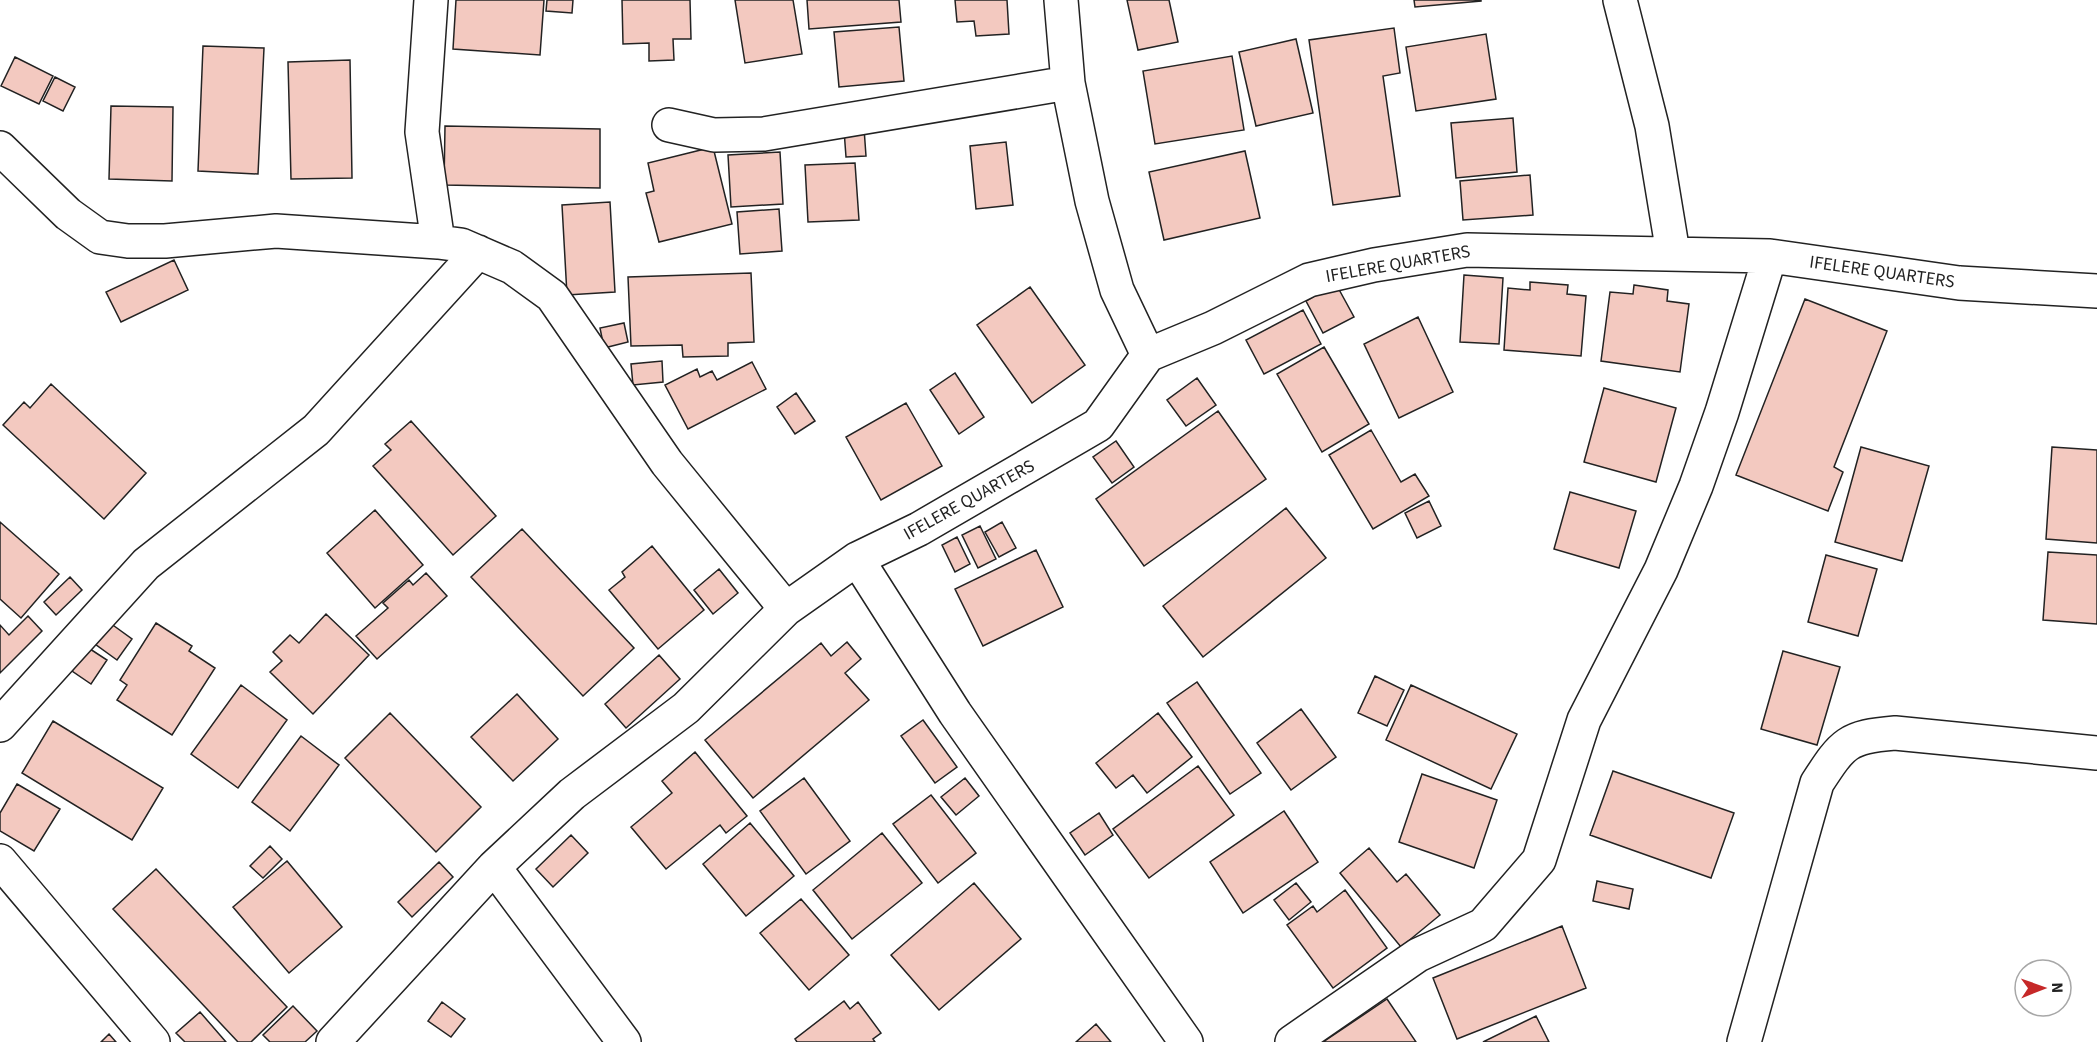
<svg xmlns="http://www.w3.org/2000/svg" width="2097" height="1042" viewBox="0 0 2097 1042" font-family="'Source Sans 3',sans-serif">
<style>
.building{fill:#f3c9c0;stroke:#222;stroke-width:1.5}
.lines{fill:none;stroke-linecap:round;stroke-linejoin:round}
.minor-casing{stroke:#222;stroke-width:36}
.minor{stroke:#fff;stroke-width:33}
.labels{text-anchor:middle;dominant-baseline:central;stroke-width:4.5;stroke-linejoin:round;paint-order:stroke}
.street-label{font-size:18px;fill:#222;stroke:#fff}
</style>
<rect width="100%" height="100%" fill="#fff"/>
<path class="building" d="M456,0H544L540,55L453,49Z
M547,0H573L572,13L546,11Z
M622,0H690L691,39H673L674,60L649,61V43L623,44Z
M735,0H793L802,54L745,63Z
M807,0H899L901,22L809,29Z
M955,0H1007L1009,34L976,36L974,21L957,22Z
M1127,0H1169L1178,42L1138,50Z
M1414,0H1481V1L1415,7Z
M899,27L904,81L839,87L834,32Z
M1394,28L1400,73L1383,76L1400,196L1333,205L1309,40Z
M1486,34L1496,99L1416,111L1406,47Z
M1296,39L1313,113L1256,126L1239,52Z
M203,46L264,48L258,174L198,171Z
M1232,56L1244,130L1155,144L1143,71Z
M15,57L53,76L39,104L1,86Z
M350,60L352,178L291,179L288,62Z
M55,77L75,87L63,111L43,101Z
M111,106L173,107L172,181L109,179Z
M1513,118L1517,172L1456,178L1451,123Z
M445,126L600,129V188L444,185Z
M864,128L866,156L846,157L844,130Z
M1006,142L1013,205L976,209L970,146Z
M713,147L732,224L659,242L646,193L654,191L648,163Z
M1245,151L1260,218L1164,240L1149,172Z
M780,152L783,204L731,207L728,155Z
M855,163L859,220L808,222L805,165Z
M1530,175L1533,215L1463,220L1460,181Z
M610,202L615,292L567,295L562,205Z
M779,209L782,251L740,254L737,212Z
M174,260L188,290L121,322L106,292Z
M751,273L754,342L728,343V356L683,357L682,345L631,346L628,277Z
M1464,275L1503,278L1499,344L1460,342Z
M1530,282L1568,285L1567,294L1586,296L1581,356L1504,350L1508,288L1530,290Z
M1336,284L1354,317L1323,333L1306,301Z
M1634,285L1668,290L1667,301L1689,304L1680,372L1601,361L1610,292L1633,294Z
M1030,287L1085,365L1032,403L977,325Z
M1805,299L1887,331L1834,467L1843,472L1828,511L1736,475Z
M1303,310L1321,344L1264,374L1246,340Z
M1418,317L1453,392L1399,418L1364,344Z
M624,323L628,342L604,348L600,328Z
M1324,347L1369,424L1322,452L1277,374Z
M662,361L663,382L633,385L631,364Z
M752,362L766,389L688,429L665,385L697,369L700,377L712,371L717,380Z
M955,373L984,417L959,434L930,390Z
M1197,378L1216,405L1186,426L1167,400Z
M51,384L146,473L104,519L3,425L24,402L30,408Z
M1604,388L1676,408L1656,482L1584,462Z
M796,393L815,421L795,434L777,407Z
M906,403L942,466L881,500L846,437Z
M1218,411L1266,479L1144,566L1096,499Z
M411,421L496,516L453,555L373,466L391,450L385,444Z
M1371,430L1401,482L1415,474L1429,496L1373,529L1329,455Z
M1116,441L1134,467L1112,483L1093,457Z
M1861,447L1929,466L1902,561L1835,542Z
M2052,447L2097,450V543L2046,539Z
M1570,492L1636,511L1619,568L1554,549Z
M1429,501L1441,526L1417,538L1405,513Z
M1286,508L1326,558L1203,657L1163,606Z
M375,510L423,565L375,608L327,553Z
M0,522L59,574L21,618L0,599Z
M1002,522L1016,548L999,557L985,532Z
M980,526L996,559L978,568L962,535Z
M522,529L634,648L583,696L471,577Z
M957,537L970,564L955,572L942,545Z
M652,546L704,610L658,649L609,590L625,577L622,572Z
M1036,550L1063,607L983,646L955,589Z
M2048,552L2097,555V624L2043,620Z
M1826,555L1877,569L1858,636L1808,622Z
M719,569L738,593L713,614L694,590Z
M426,573L447,596L377,659L356,636L388,608L383,603L409,580L413,585Z
M70,577L82,590L56,615L44,602Z
M326,614L369,655L313,714L270,672L282,661L273,652L290,635L299,643Z
M28,616L42,631L0,673V625L9,635Z
M110,623L132,639L117,660L95,644Z
M156,623L192,646L189,651L215,668L172,735L117,700L127,685L120,680Z
M847,642L861,659L845,673L869,700L753,798L705,740L821,643L831,656Z
M87,647L107,660L91,684L72,671Z
M1783,651L1840,667L1817,745L1761,729Z
M659,655L680,679L626,728L605,704Z
M1375,676L1404,690L1387,726L1358,713Z
M1197,682L1261,773L1230,794L1167,703Z
M241,685L287,720L238,788L191,754Z
M1411,685L1517,734L1491,789L1386,740Z
M517,694L558,739L513,781L471,737Z
M1301,709L1336,757L1291,790L1257,743Z
M390,713L481,807L436,852L345,758Z
M1158,713L1192,757L1147,793L1133,775L1116,788L1096,763Z
M923,720L957,767L935,783L901,736Z
M53,721L163,788L132,840L22,773Z
M301,736L339,765L290,831L252,802Z
M695,752L747,816L726,833L720,825L666,869L631,827L672,793L662,781Z
M1198,766L1234,815L1149,878L1113,829Z
M1613,771L1734,813L1711,878L1590,835Z
M1422,774L1497,800L1474,868L1399,842Z
M804,778L850,841L806,874L760,811Z
M965,778L979,796L956,815L941,797Z
M17,784L60,809L34,851L0,831V813Z
M931,795L976,853L938,883L893,824Z
M1284,811L1318,862L1243,913L1210,862Z
M1099,813L1113,835L1085,855L1070,833Z
M750,823L794,876L746,916L703,864Z
M882,833L922,883L852,939L813,890Z
M571,835L588,853L553,887L536,869Z
M270,846L282,859L263,878L250,866Z
M1369,848L1397,882L1406,874L1440,915L1401,947L1340,873Z
M287,861L342,927L289,973L233,907Z
M439,862L453,877L412,917L398,902Z
M156,869L287,1007L251,1042H238L113,909Z
M1597,881L1633,889L1629,909L1593,901Z
M974,883L1021,939L939,1010L891,955Z
M1296,883L1311,902L1289,920L1274,900Z
M1345,890L1387,948L1333,988L1287,925L1313,906L1317,912Z
M801,899L849,955L809,990L760,933Z
M1562,926L1586,988L1457,1039L1433,978Z
M1387,999L1416,1042H1323Z
M844,1001L850,1009L858,1002L881,1033L873,1039L875,1042H797L795,1039Z
M442,1002L465,1019L451,1037L428,1021Z
M293,1006L317,1031L305,1042H270L263,1035Z
M200,1012L226,1042H185L176,1033Z
M1536,1016L1549,1042H1483Z
M1096,1024L1111,1042H1076Z
M109,1034L116,1042H101Z"/>
<g class="lines">
<g class="minor-casing">
<path id="minor" d="M431,0L422,132L438,242
M1061,0L1068,83L1092,201L1117,290L1148,355
M1620,0L1652,126L1673,253
M669,125L714,135L764,134L1068,83
M0,148L68,214L100,237L128,241H165L276,231L438,242L461,245L512,267L552,296L667,463L786,609
M857,559L955,713L1186,1042
M0,725L146,564L316,430L478,252
M0,861L153,1042
M494,867L624,1042
M333,1042L494,867L572,794L686,708L786,609L857,559L919,529L1098,425L1148,355L1213,328L1309,280L1374,265L1467,250L1770,256L1959,283L2097,291
M1292,1042L1418,955L1483,925L1539,860L1584,720L1661,570L1696,486L1722,412L1770,256
M1744,1042L1817,783C1843,743 1847,737 1895,733L2097,753"/>
</g>
<use href="#minor" class="minor"/>
</g>
<g class="labels">
<g class="street-label">
<text transform="translate(1398 264) rotate(-10)">IFELERE QUARTERS</text>
<text transform="translate(1882 272) rotate(8)">IFELERE QUARTERS</text>
<text transform="translate(969 500) rotate(-29)">IFELERE QUARTERS</text>
</g>
</g>
<g transform="translate(2043 988) rotate(89)"><circle r="28" fill="#ffffff" stroke="#a7a7a7" stroke-width="1.5"/>
<path d="M0-4.5L10 22L0 15L-10 22Z" fill="#c62828"/>
<text y="-9" font-size="16" font-weight="bold" text-anchor="middle" fill="#222222">N</text>
</g>
</svg>
